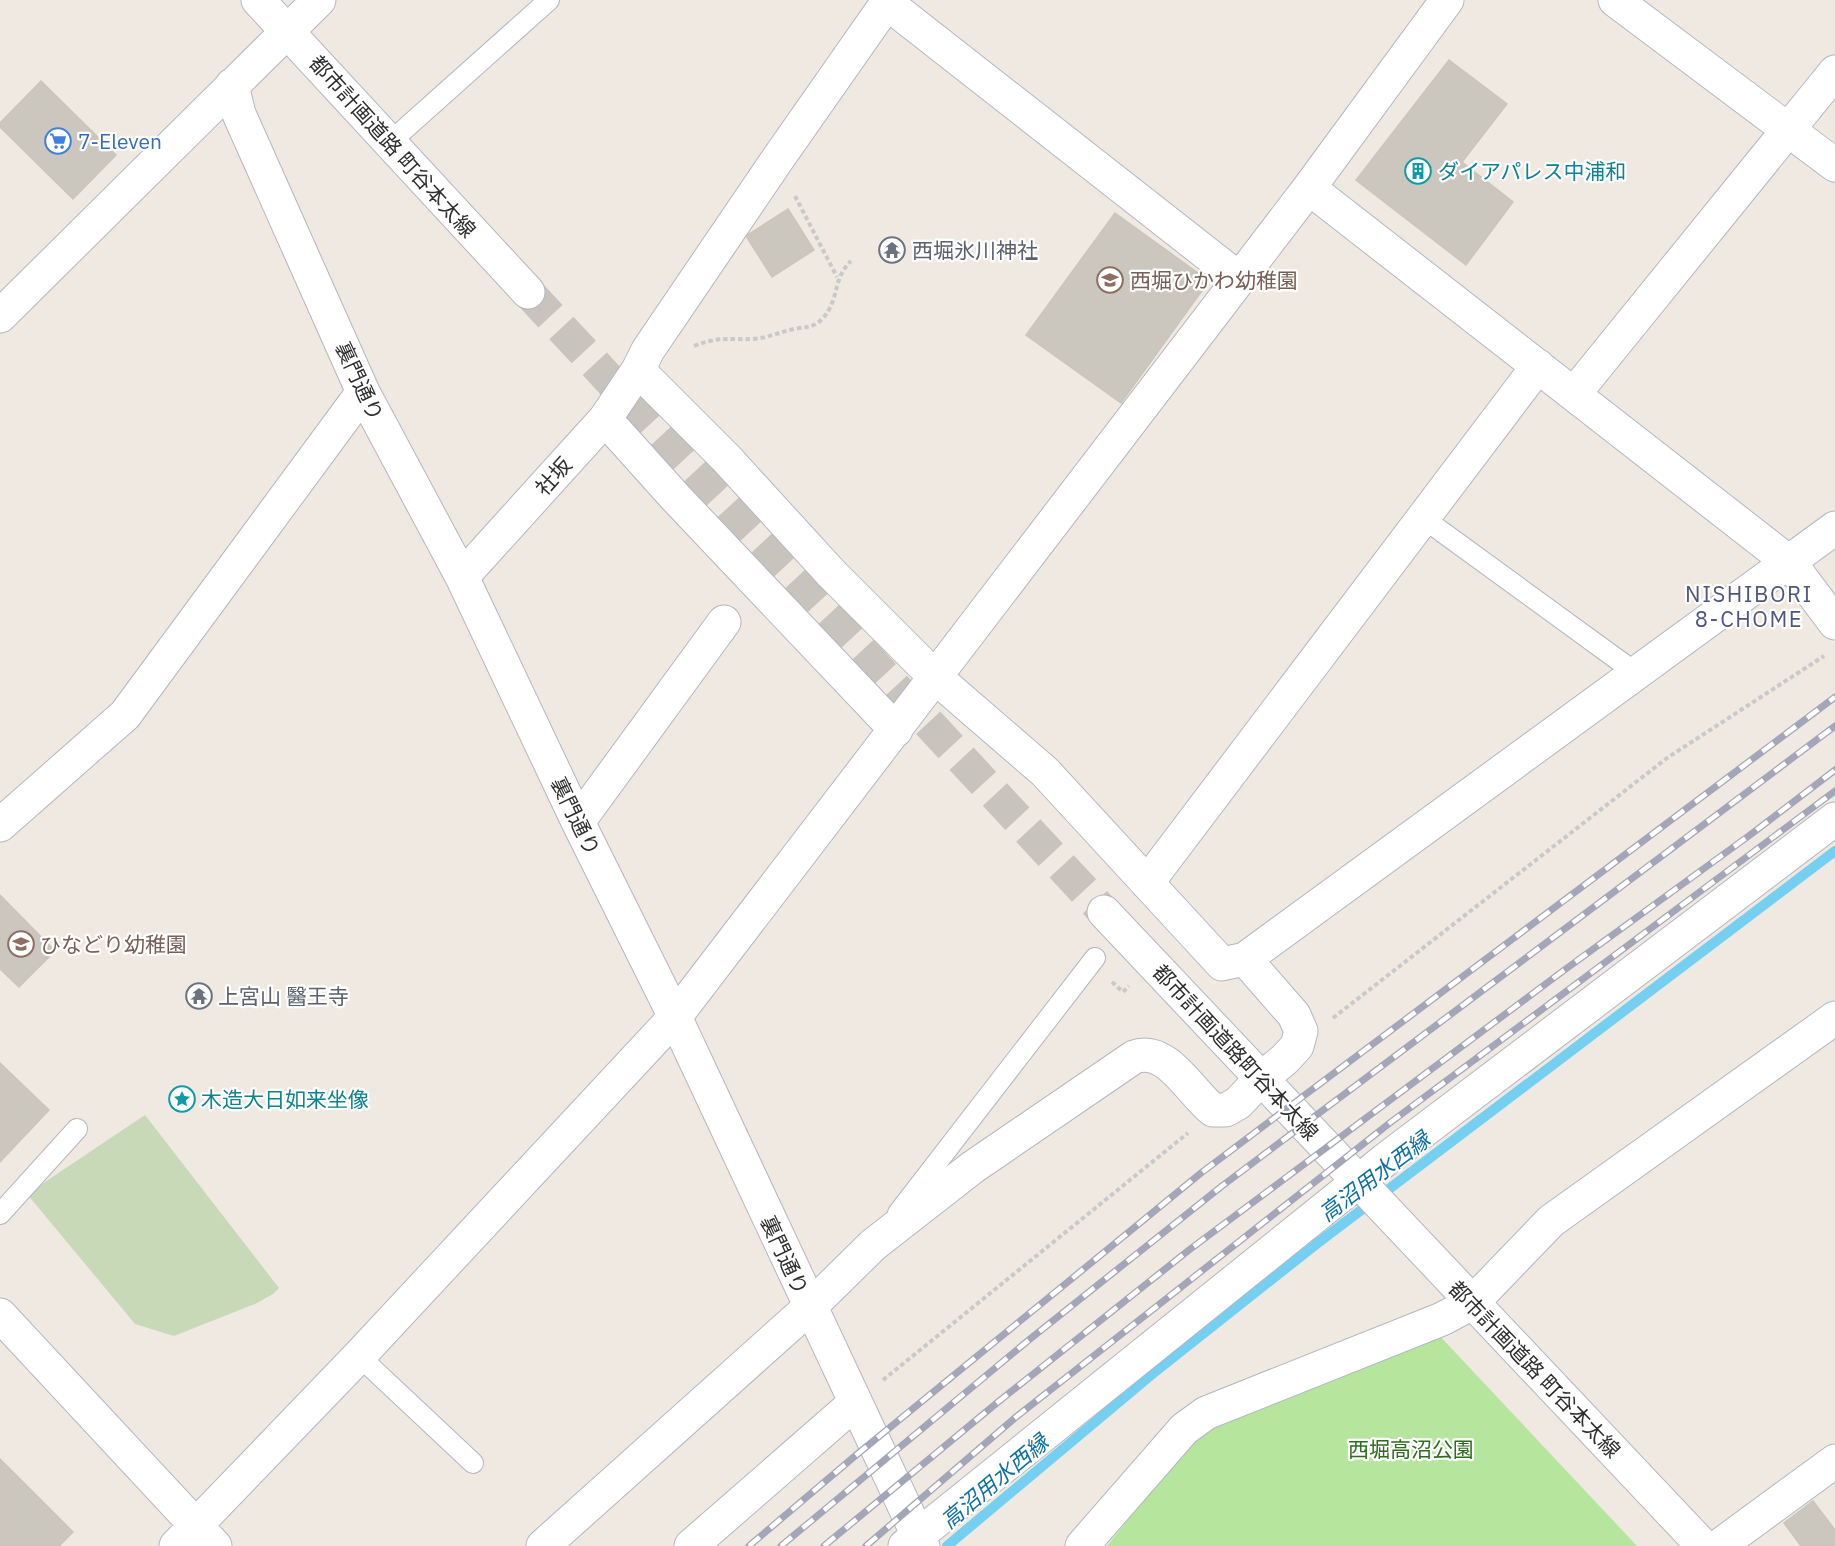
<svg xmlns="http://www.w3.org/2000/svg" width="1835" height="1546" viewBox="0 0 1835 1546" font-family="'IBM Plex Sans','Noto Sans JP',sans-serif">
<style>
.green{fill:#b6e59e}
.cemetery{fill:#c8d9b8}
.lines{fill:none;stroke-linecap:round;stroke-linejoin:round}
.stream{stroke:#75cff0;stroke-width:10}
.building{fill:#cbc7bf;stroke:#cbc5ba;stroke-width:1.5}
.secondary-tunnel{stroke:#c8c4bd;stroke-width:33;stroke-dasharray:33 16;stroke-linecap:butt}
.lane-casing{stroke:#b4b7c1;stroke-width:22}
.street-casing{stroke:#b4b7c1;stroke-width:35}
.secondary-casing{stroke:#b4b7c1;stroke-width:35}
.path{stroke:#c9c9c9;stroke-width:4;stroke-dasharray:4.5 3;stroke-linecap:butt}
.lane{stroke:#fff;stroke-width:20}
.street{stroke:#fff;stroke-width:33}
.secondary{stroke:#fff;stroke-width:33}
.rail-casing{stroke:#a3a6b8;stroke-width:7}
.rail{stroke:#fff;stroke-width:4.5;stroke-dasharray:14;stroke-linecap:butt}
.labels{text-anchor:middle;dominant-baseline:central;stroke-width:4.5;stroke-linejoin:round;paint-order:stroke}
.shop-label{font-size:21px;fill:#366cbe;stroke:#fff;text-anchor:start}
.street-label{font-size:21px;fill:#2e2e2e;stroke:#fff}
.culture-label{font-size:21px;fill:#0d838f;stroke:#fff;text-anchor:start}
.worship-label{font-size:21px;fill:#5b616d;stroke:#fff;text-anchor:start}
.education-label{font-size:21px;fill:#785e54;stroke:#fff;text-anchor:start}
.park-label{font-size:21px;fill:#2c6e1b;stroke:#fff}
.neighbourhood-label{font-size:22px;letter-spacing:1.5px;fill:#4d5680;stroke:#fff}
.water-label{font-size:22px;font-style:italic;fill:#0d6fa3;stroke:#fff}
</style>
<rect width="100%" height="100%" fill="#efe9e1"/>
<path class="green" d="M1437,1333L1637,1546H1107L1193,1438L1219,1421Z"/>
<path class="cemetery" d="M145,1115L279,1288L273,1294L257,1303L174,1336L135,1324L27,1194Z"/>
<g class="lines">
<path class="stream" d="M947,1546L1156,1371L1319,1242L1835,851"/>
</g>
<path class="building" d="M1449,60L1507,104L1462,162L1513,202L1466,265L1356,180Z
M41,81L116,155L73,199L0,127V123Z
M788,209L814,250L772,277L746,236Z
M1115,213L1209,281L1121,403L1026,335Z
M0,895L55,951L19,987L0,969Z
M0,1063L49,1110L0,1162Z
M0,1459L73,1532L59,1546H0Z
M1813,1501L1835,1530V1546H1801L1784,1523Z"/>
<g class="lines">
<path class="secondary-tunnel" d="M528,292L1104,912"/>
<g class="lane-casing">
<path id="lane" d="M389,143L549,0
M1423,518L1636,673
M898,1213L1095,958
M0,1214L77,1129
M359,1356L473,1463"/>
</g>
<g class="street-casing">
<path id="street" d="M1615,0L1835,165
M887,3L1238,278
M232,85L239,114L363,392L462,577L578,822L675,1017L923,1546
M1309,188L1790,563L1835,623
M0,316L319,0
M638,370L726,458L831,573L934,676L1045,772L1222,964L1245,959
M1574,394L1835,72
M605,419L676,498L896,730
M462,577L605,419L638,370L648,350L777,160L889,0
M578,822L724,622
M0,825L125,715L363,392
M1147,883L1538,366
M0,1315L215,1546
M176,1546L359,1356L675,1017L1309,188L1447,0
M543,1546L810,1307L873,1245L973,1167L1134,1057C1167,1045 1190,1092 1213,1110H1226L1238,1103L1261,1079L1285,1059L1297,1046L1301,1031L1294,1015L1245,959L1835,528
M691,1546L855,1403
M905,1546L1385,1160L1835,819
M1082,1546L1184,1429L1206,1413L1442,1319L1472,1303L1551,1221L1835,1018
M1719,1546L1835,1461"/>
</g>
<g class="secondary-casing">
<path id="secondary" d="M258,0L528,292
M1104,912L1703,1546"/>
</g>
<path class="path" d="M795,196L837,277
M694,346C719,336 729,340 753,339C767,338 780,332 794,329C805,327 814,328 823,318C840,299 832,279 851,261
M1112,982L1123,992L1129,986
M1333,1018L1667,758L1824,656
M883,1380L1188,1133"/>
<use href="#lane" class="lane"/>
<use href="#street" class="street"/>
<use href="#secondary" class="secondary"/>
<g class="rail-casing">
<path id="rail" d="M749,1546L855,1456L1201,1173L1835,697
M781,1546L1030,1339L1222,1186L1835,726
M824,1546L998,1402L1189,1250L1563,971L1750,835L1835,770
M866,1546L1016,1417L1391,1122L1835,791"/>
</g>
<use href="#rail" class="rail"/>
</g>
<defs>
<g id="supermarket-ring" transform="scale(1.35)"><circle r="9.5" fill="#fff" stroke="#3f7fe0" stroke-width="1.5"/><path d="M-6-5.5h2.5l.6 2H6L4.5 2H-2.5L-4.4-4H-6ZM-1.5 3.2a1.3 1.3 0 1 0 .1 0ZM3 3.2a1.3 1.3 0 1 0 .1 0Z" fill="#3f7fe0"/></g>
<g id="building-ring" transform="scale(1.35)"><circle r="9.5" fill="#fff" stroke="#0f9aa8" stroke-width="1.5"/><path d="M-4-6H4V6H1V3H-1V6H-4ZM-2.5-4.3h1.7v1.8h-1.7ZM.8-4.3h1.7v1.8H.8ZM-2.5-1h1.7V.8h-1.7ZM.8-1h1.7V.8H.8Z" fill="#0f9aa8"/></g>
<g id="temple-ring" transform="scale(1.35)"><circle r="9.5" fill="#fff" stroke="#6b7280" stroke-width="1.5"/><path d="M0-6L5-2H3V0L6.5 2.5H4V6H1.5V3h-3V6H-4V2.5H-6.5L-3 0V-2H-5Z" fill="#6b7280"/></g>
<g id="school-ring" transform="scale(1.35)"><circle r="9.5" fill="#fff" stroke="#8d6e63" stroke-width="1.5"/><path d="M0-5L7-2L0 1L-7-2ZM-4 1L0 2.5L4 1V4Q0 6-4 4Z" fill="#8d6e63"/></g>
<g id="sight-ring" transform="scale(1.35)"><circle r="9.5" fill="#fff" stroke="#0f9aa8" stroke-width="1.5"/><path d="M0-6L1.8-2.2L6-1.7L2.9 1.2L3.7 5.4L0 3.3L-3.7 5.4L-2.9 1.2L-6-1.7L-1.8-2.2Z" fill="#0f9aa8"/></g>
</defs>
<g fill-rule="evenodd">
<use href="#supermarket-ring" x="58" y="141"/>
<use href="#building-ring" x="1418" y="171"/>
<use href="#temple-ring" x="892" y="250"/>
<use href="#school-ring" x="1110" y="280"/>
<use href="#school-ring" x="21" y="944"/>
<use href="#temple-ring" x="199" y="996"/>
<use href="#sight-ring" x="182" y="1099"/>
</g>
<g class="labels">
<g class="shop-label">
<text x="78" y="141">7-Eleven</text>
</g>
<g class="street-label">
<text transform="translate(393 146) rotate(48)">都市計画道路 町谷本太線</text>
<text transform="translate(360 381) rotate(65)">裏門通り</text>
<text transform="translate(553 476) rotate(-48)">社坂</text>
<text transform="translate(576 816) rotate(64)">裏門通り</text>
<text transform="translate(1236 1052) rotate(47)">都市計画道路町谷本太線</text>
<text transform="translate(785 1255) rotate(65)">裏門通り</text>
<text transform="translate(1535 1369) rotate(46)">都市計画道路 町谷本太線</text>
</g>
<g class="culture-label">
<text x="1438" y="171">ダイアパレス中浦和</text>
<text x="201" y="1099">木造大日如来坐像</text>
</g>
<g class="worship-label">
<text x="912" y="250">西堀氷川神社</text>
<text x="218" y="996">上宮山 醫王寺</text>
</g>
<g class="education-label">
<text x="1130" y="280">西堀ひかわ幼稚園</text>
<text x="40" y="944">ひなどり幼稚園</text>
</g>
<g class="park-label">
<text x="1411" y="1449">西堀高沼公園</text>
</g>
<g class="neighbourhood-label">
<text x="1749" y="593">NISHIBORI<tspan x="1749" dy="25">8-CHOME</tspan></text>
</g>
<g class="water-label">
<text transform="translate(1374 1176) rotate(-37)">高沼用水西縁</text>
<text transform="translate(994 1481) rotate(-40)">高沼用水西縁</text>
</g>
</g>
</svg>
